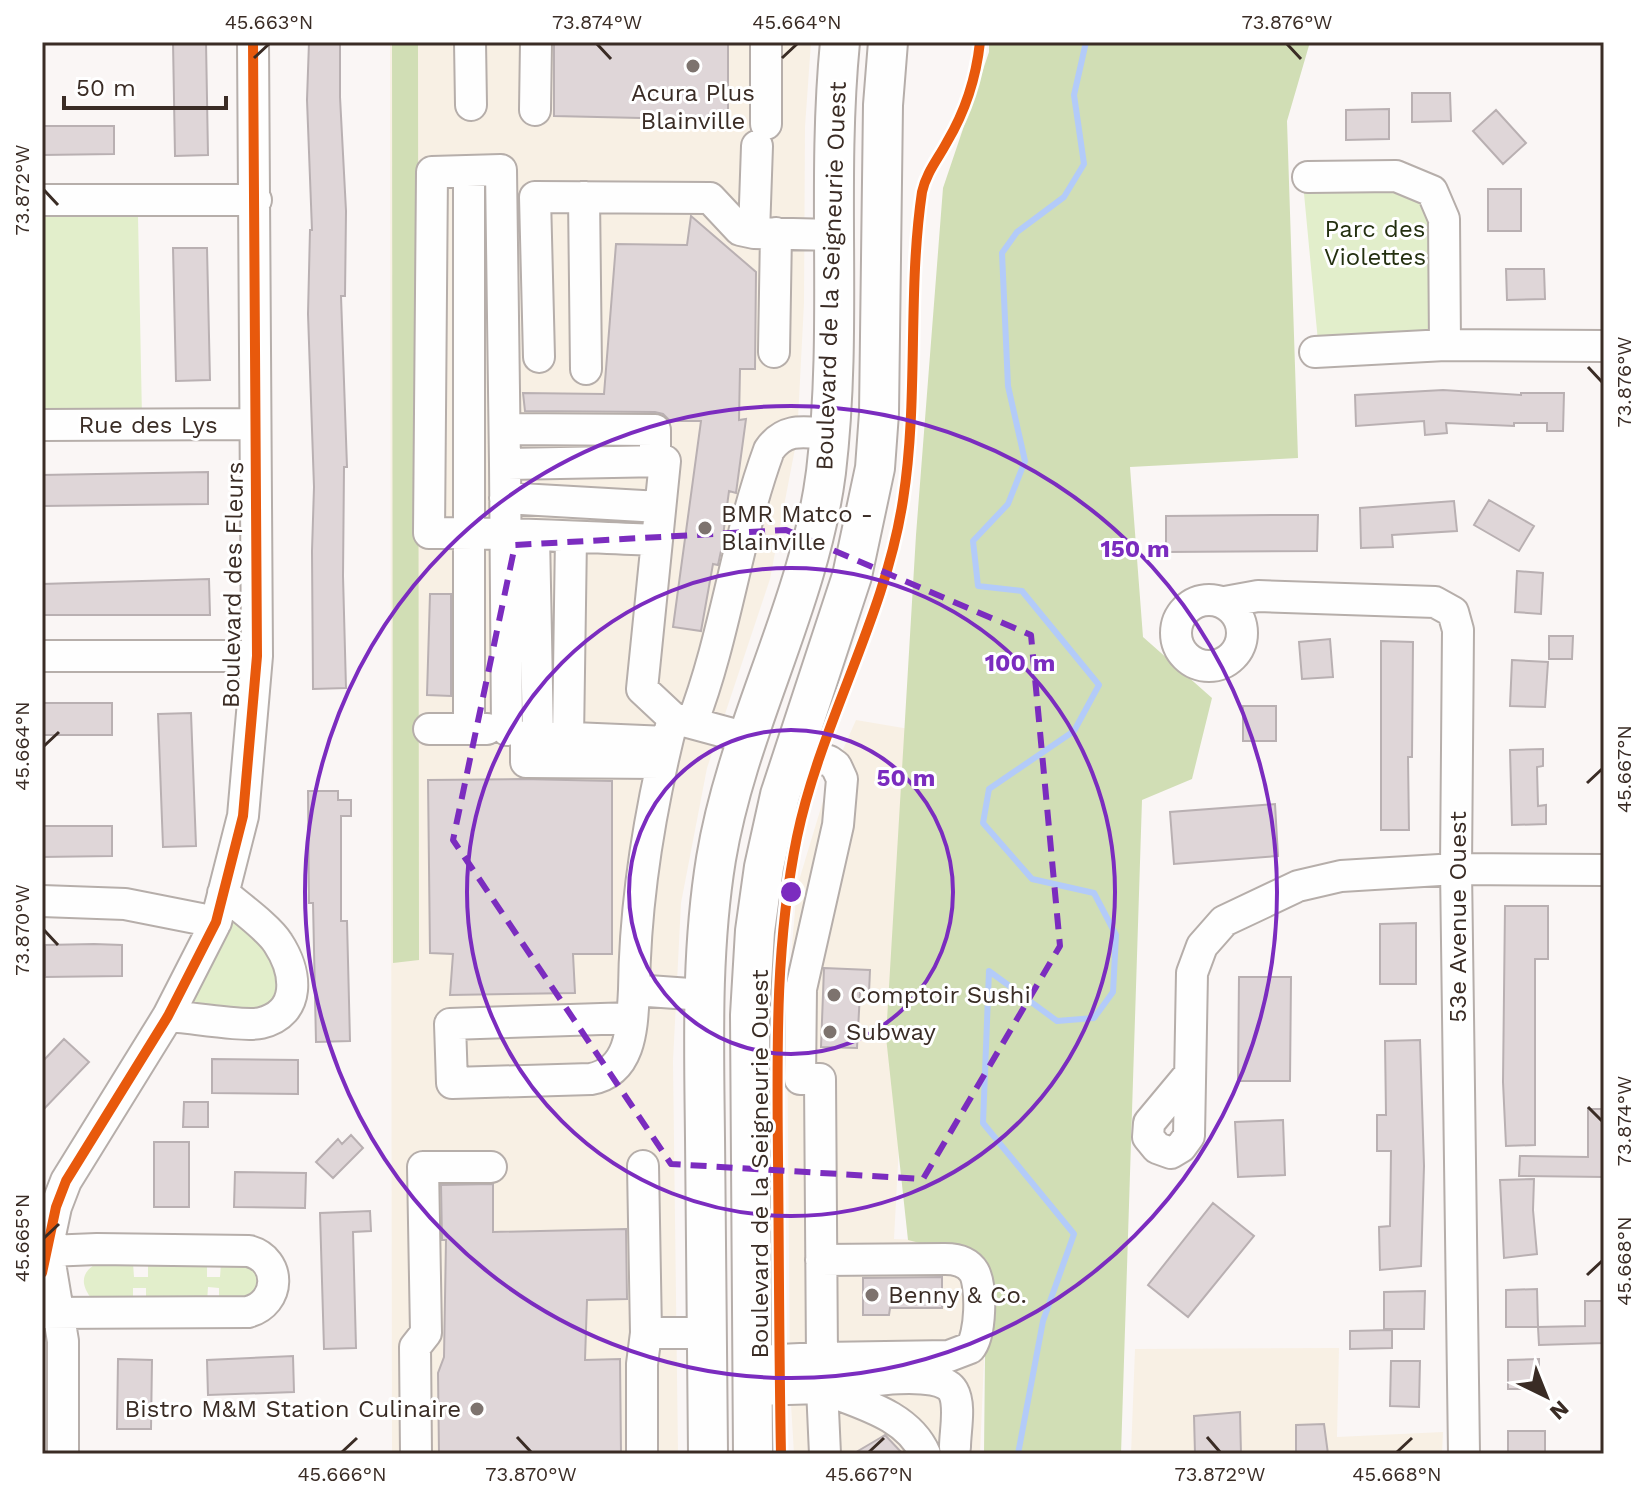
<svg xmlns="http://www.w3.org/2000/svg" width="1646" height="1496" viewBox="0 0 1646 1496" font-family="'Work Sans',sans-serif">
<style>
.commercial{fill:#f8f0e4}
.green{fill:#e2eecb}
.forest{fill:#d1deb5}
.lines{fill:none;stroke-linecap:round;stroke-linejoin:round}
.stream{stroke:#b3cbf9;stroke-width:6}
.building{fill:#dfd6d8;stroke:#b9b0b2;stroke-width:2}
.minor-casing{stroke:#b6aeaa;stroke-width:34}
.major-casing{stroke:#b6aeaa;stroke-width:42}
.minor{stroke:#fefefe;stroke-width:30}
.major{stroke:#fefefe;stroke-width:38}
.cycleway-casing{stroke:#fff;stroke-width:15}
.cycleway{stroke:#e8590c;stroke-width:10}
.marked{fill:none;stroke:#7b2cbf;stroke-width:6;stroke-dasharray:16 10;stroke-linejoin:round}
.ticks{fill:none;stroke:#3a2c25;stroke-width:3}
.ring{fill:none;stroke:#7b2cbf;stroke-width:4}
.poi-dot{fill:#7d736e;stroke:#fff;stroke-width:3}
.labels{text-anchor:middle;dominant-baseline:central;stroke-width:6;stroke-linejoin:round;paint-order:stroke}
.poi-label{font-size:24px;fill:#3a2c25;stroke:#fff;text-anchor:start}
.park-label{font-size:24px;fill:#243010;stroke:#fff}
.street-label{font-size:24px;fill:#3a2c25;stroke:#fff}
.centre{fill:#7b2cbf;stroke:#fff;stroke-width:4}
.ring-label{font-size:24px;text-anchor:middle;font-weight:bold;fill:#7b2cbf;stroke:#fff;stroke-width:6;stroke-linejoin:round;paint-order:stroke}
.neatline{fill:none;stroke:#3a2c25;stroke-width:3}
.ticks-label{font-size:20px;text-anchor:middle;fill:#3a2c25}
</style>
<rect width="100%" height="100%" fill="#faf6f5"/>
<path class="commercial" d="M390,42H811L805,127L804,303L797,438L770,579L707,768L681,903L673,1061L678,1454H392Z
M856,720L921,731L894,1239L989,1242L980,1454H794L790,1387L787,1004L797,887L829,781Z
M1339,1348L1337,1437L1443,1432L1442,1454H1131L1135,1349Z"/>
<path class="green" d="M1303,183L1425,190L1444,345L1319,352Z
M42,216H138L142,417L42,411Z
M235,918C264,945 283,959 277,1001L255,1015L189,1003Z
M241,1262L262,1274L254,1299L219,1302V1288L208,1287L207,1302H146V1288H133V1302L92,1299C81,1286 80,1273 96,1264L133,1263L134,1277H148V1263H207V1277H220L221,1263Z"/>
<path class="forest" d="M392,42H418L419,960L393,963Z
M989,42H1310L1287,121L1298,458L1130,467L1143,637L1212,698L1192,779L1142,800L1121,1454H984L986,1260L908,1240L886,1037L916,535L943,188L989,52Z"/>
<g class="lines">
<path class="stream" d="M1018,1454L1043,1321L1074,1234L983,1123L989,971L1057,1021L1094,1018L1113,992L1116,935L1094,893L1032,879L983,823L989,789L1074,731L1099,685L1022,591L978,586L973,541L1008,504L1025,461L1008,386L1002,253L1017,232L1064,197L1084,164L1074,95L1086,42"/>
</g>
<path class="building" d="M173,42H206L208,155L175,156Z
M309,42H340V97L346,211L345,296H341L347,467H344L343,576L346,688L313,689L312,551L314,487L308,314L310,230H312L307,100Z
M554,42H728V120L554,116Z
M1412,93H1450L1451,121L1412,122Z
M1389,109V139L1346,140V110Z
M1496,110L1526,143L1503,164L1473,131Z
M42,126H114V154L42,155Z
M1488,189H1521V231H1488Z
M691,216L756,272L755,369H740L739,420L746,419L736,493L729,491L721,551L718,565L713,564L701,631L673,627L701,421H670L663,414L655,412L525,411L523,393L604,394L616,244L687,245Z
M173,248H207L210,380L176,381Z
M1506,269H1544L1545,299L1507,300Z
M1443,390L1521,395V393H1564L1563,431H1547V423H1514V426L1446,423L1447,433L1425,435L1424,421L1356,426L1355,395Z
M208,472V504L42,506V475Z
M1489,500L1534,526L1519,551L1474,525Z
M1454,501L1457,531L1392,535L1393,547L1361,548L1360,508Z
M1284,515H1318L1317,551L1166,552V516Z
M1517,571L1543,573L1541,614L1515,612Z
M209,579L210,615H42V584Z
M430,594H451V696L427,695Z
M1549,636H1573L1572,659H1549Z
M1330,639L1333,677L1302,679L1299,642Z
M1381,641L1413,642L1412,757H1408L1409,830H1381Z
M1512,660L1548,662L1545,707L1510,706Z
M43,703H112V735H43Z
M1243,706H1276V741H1243Z
M191,713L196,846L163,847L158,714Z
M1543,749V766L1537,767L1538,806L1546,805V824L1512,825L1510,750Z
M522,779L612,781V954H573L575,993L450,995L453,954L430,953L428,780Z
M308,791H338V800H351V816H341V921H347L350,1041L316,1042L313,903H309Z
M1275,804L1278,856L1174,864L1170,812Z
M43,826H112V856L42,857Z
M1505,906H1548V959H1535V1145L1506,1146L1503,1082Z
M1416,923V984H1380V924Z
M94,944L122,945V976L45,977V945Z
M824,968L870,970L869,993H860L857,1048L821,1047Z
M1239,977H1291L1290,1081H1238Z
M64,1039L89,1062L42,1111V1062Z
M1420,1040L1424,1166L1421,1266L1380,1270L1379,1227L1390,1226L1391,1151H1377V1115H1386L1385,1041Z
M212,1059L298,1060V1094L212,1093Z
M184,1102H208V1127H183Z
M1588,1109H1604V1177L1519,1176L1520,1156L1588,1157Z
M1283,1120L1285,1175L1238,1177L1235,1122Z
M351,1135L363,1148L333,1178L316,1162L338,1139L342,1144Z
M154,1142H189V1207H154Z
M235,1172L306,1173L305,1208L234,1207Z
M1534,1179L1533,1210L1537,1254L1504,1258L1500,1180Z
M493,1184V1232L626,1229L627,1299L587,1300L585,1360L620,1359L621,1454H439L438,1373L444,1357L446,1240H442L441,1185Z
M1213,1203L1254,1236L1188,1317L1148,1285Z
M370,1211L371,1231L353,1232L356,1348L324,1349L320,1213Z
M942,1277V1308H890L889,1315H863V1278Z
M1537,1289L1538,1327H1506V1290Z
M1425,1291L1424,1329H1384V1292Z
M1585,1301H1604V1343L1539,1345L1538,1327L1585,1326Z
M1392,1330V1348L1350,1349V1331Z
M293,1356L294,1392L208,1395L207,1360Z
M118,1359L152,1360L151,1429H117Z
M1539,1359V1389H1508V1360Z
M1391,1361H1420L1419,1407L1390,1406Z
M1240,1412L1241,1454H1195L1194,1416Z
M1324,1424L1328,1454H1296V1425Z
M1508,1431H1545V1454H1508Z
M885,1435L903,1454H853L880,1438Z"/>
<g class="lines">
<g class="minor-casing">
<path id="minor" d="M470,42L471,105
M535,110L536,42
M766,124V42
M757,146L754,233L834,235
M1308,177L1396,176L1432,191L1444,219L1445,345
M584,197L586,369
M42,200H256
M774,352L776,233
M1315,352L1445,345L1604,346
M539,357L535,197L710,198L740,230L754,233
M42,425L254,424
M505,429L655,430V461
M505,464L501,170L432,172L429,533C505,532 580,537 656,540
M505,498L660,507
M534,536L538,737
M1176 633a33 33 0 1 1 66 0a33 33 0 1 1-66 0Z
M1225,602L1258,596L1435,602L1453,612L1458,630L1456,869L1464,1454
M42,656H257
M692,723C726,635 736,540 769,450C785,427 804,432 829,434
M429,729H487
M469,729V171
M507,730L505,464L665,461L642,689L673,718
M568,739L571,537
M661,763L526,762V736L667,742
M42,901L125,904L216,922
M704,995L634,990C635,897 650,808 673,718L747,738
M168,1016C188,1017 244,1027 261,1023C302,1013 297,972 278,943C269,928 237,905 223,893
M632,1018L450,1024L452,1083L591,1079C633,1071 632,1024 634,990
M1189,1075L1149,1123L1148,1137L1157,1148L1171,1153L1181,1147L1189,1136L1192,973L1202,946L1224,921L1298,886L1341,876L1456,869L1604,870
M643,1166L646,1333
M48,1251L63,1341V1454
M821,1260L945,1259C956,1259 968,1262 974,1272C982,1286 981,1336 970,1348L949,1356L822,1358V1388
M42,1273L56,1207L66,1181L168,1016L216,922L243,816L257,656L253,42
M42,1313L248,1312C281,1303 282,1260 249,1251L97,1249L48,1251
M754,1361L822,1358L820,1079H800L801,989L838,825L842,779L836,766L829,761L793,750
M822,1388C847,1384 939,1366 953,1391C961,1405 955,1431 955,1447
M824,1389C861,1404 908,1415 925,1454
M754,1390L822,1388L825,1454
M416,1454L415,1347L426,1333L423,1167H491
M642,1454V1364L646,1333H707"/>
</g>
<g class="major-casing">
<path id="major" d="M708,1454C707,1349 706,1243 705,1138C704,1044 701,951 716,859C738,726 809,606 826,472C843,330 826,185 840,42
M753,1454L750,1015L755,931L764,867L780,795L852,576L875,468L879,413L883,105L888,42"/>
</g>
<use href="#minor" class="minor"/>
<use href="#major" class="major"/>
<g class="cycleway-casing">
<path id="cycleway" d="M42,1273L56,1207L66,1181L168,1016L216,922L243,816L257,656L253,42
M781,1454C779,1355 779,1257 778,1158C777,1050 775,944 797,837C821,722 885,618 903,500C919,398 907,294 922,192C926,173 938,159 947,142C966,110 976,79 980,42"/>
</g>
<use href="#cycleway" class="cycleway"/>
</g>
<path class="marked" d="M786,530L1031,635L1060,946L923,1179L671,1164L453,840L515,545Z"/>
<path class="ticks" d="M597,44L611,59M1287,44L1301,59M254,58L269,44M782,58L797,44M44,190L58,205M1588,367L1602,382M44,746L59,732M1587,783L1602,769M44,930L58,945M1588,1107L1602,1121M44,1238L59,1224M1587,1275L1602,1261M517,1437L531,1452M1207,1437L1220,1452M342,1452L357,1438M869,1452L884,1438M1397,1452L1412,1438"/>
<g class="ring">
<circle cx="791" cy="892" r="162"/>
<circle cx="791" cy="892" r="324"/>
<circle cx="791" cy="892" r="486"/>
</g>
<g class="poi-dot">
<circle cx="693" cy="66" r="8"/>
<circle cx="705" cy="528" r="8"/>
<circle cx="834" cy="995" r="8"/>
<circle cx="830" cy="1032" r="8"/>
<circle cx="872" cy="1295" r="8"/>
<circle cx="477" cy="1409" r="8"/>
</g>
<g class="labels">
<g class="poi-label">
<text x="693" y="93" text-anchor="middle">Acura Plus<tspan x="693" dy="28">Blainville</tspan></text>
<text x="721" y="514">BMR Matco -<tspan x="721" dy="28">Blainville</tspan></text>
<text x="850" y="995">Comptoir Sushi</text>
<text x="846" y="1032">Subway</text>
<text x="888" y="1295">Benny &amp; Co.</text>
<text x="461" y="1409" text-anchor="end">Bistro M&amp;M Station Culinaire</text>
</g>
<g class="park-label">
<text x="1375" y="229">Parc des<tspan x="1375" dy="28">Violettes</tspan></text>
</g>
<g class="street-label">
<text transform="translate(831 276) rotate(-88)">Boulevard de la Seigneurie Ouest</text>
<text x="148" y="425">Rue des Lys</text>
<text transform="translate(233 585) rotate(-89)">Boulevard des Fleurs</text>
<text transform="translate(1458 917) rotate(-90)">53e Avenue Ouest</text>
<text transform="translate(760 1164) rotate(-90)">Boulevard de la Seigneurie Ouest</text>
</g>
</g>
<circle cx="791" cy="892" r="12" class="centre"/>
<g class="ring-label">
<text x="1135" y="557">150 m</text>
<text x="1020" y="671">100 m</text>
<text x="906" y="786">50 m</text>
</g>
<rect width="1646" height="1496" fill="none" stroke="#ffffff" stroke-width="88"/>
<g transform="translate(1546 1396) rotate(137)" stroke="#ffffff" stroke-width="6" paint-order="stroke">
<path d="M0-6L14 30L0 20L-14 30Z" fill="#3a2c25"/>
<text y="-12" font-size="22" font-weight="bold" text-anchor="middle" fill="#3a2c25">N</text>
</g>
<path d="M64 96v12h162v-12" fill="none" stroke="#3a2c25" stroke-width="4"/>
<text x="76" y="96" font-size="24" fill="#3a2c25" stroke="#ffffff" stroke-width="6" paint-order="stroke">50 m</text>
<rect x="44" y="44" width="1558" height="1408" class="neatline"/>
<g class="ticks-label">
<text x="269" y="29">45.663°N</text>
<text x="597" y="29">73.874°W</text>
<text x="797" y="29">45.664°N</text>
<text x="1287" y="29">73.876°W</text>
<text transform="translate(22 190) rotate(-90)" y="7">73.872°W</text>
<text transform="translate(1624 382) rotate(-90)" y="7">73.876°W</text>
<text transform="translate(22 746) rotate(-90)" y="7">45.664°N</text>
<text transform="translate(1624 769) rotate(-90)" y="7">45.667°N</text>
<text transform="translate(22 930) rotate(-90)" y="7">73.870°W</text>
<text transform="translate(1624 1121) rotate(-90)" y="7">73.874°W</text>
<text transform="translate(22 1238) rotate(-90)" y="7">45.665°N</text>
<text transform="translate(1624 1261) rotate(-90)" y="7">45.668°N</text>
<text x="342" y="1481">45.666°N</text>
<text x="531" y="1481">73.870°W</text>
<text x="869" y="1481">45.667°N</text>
<text x="1220" y="1481">73.872°W</text>
<text x="1397" y="1481">45.668°N</text>
</g>
</svg>
